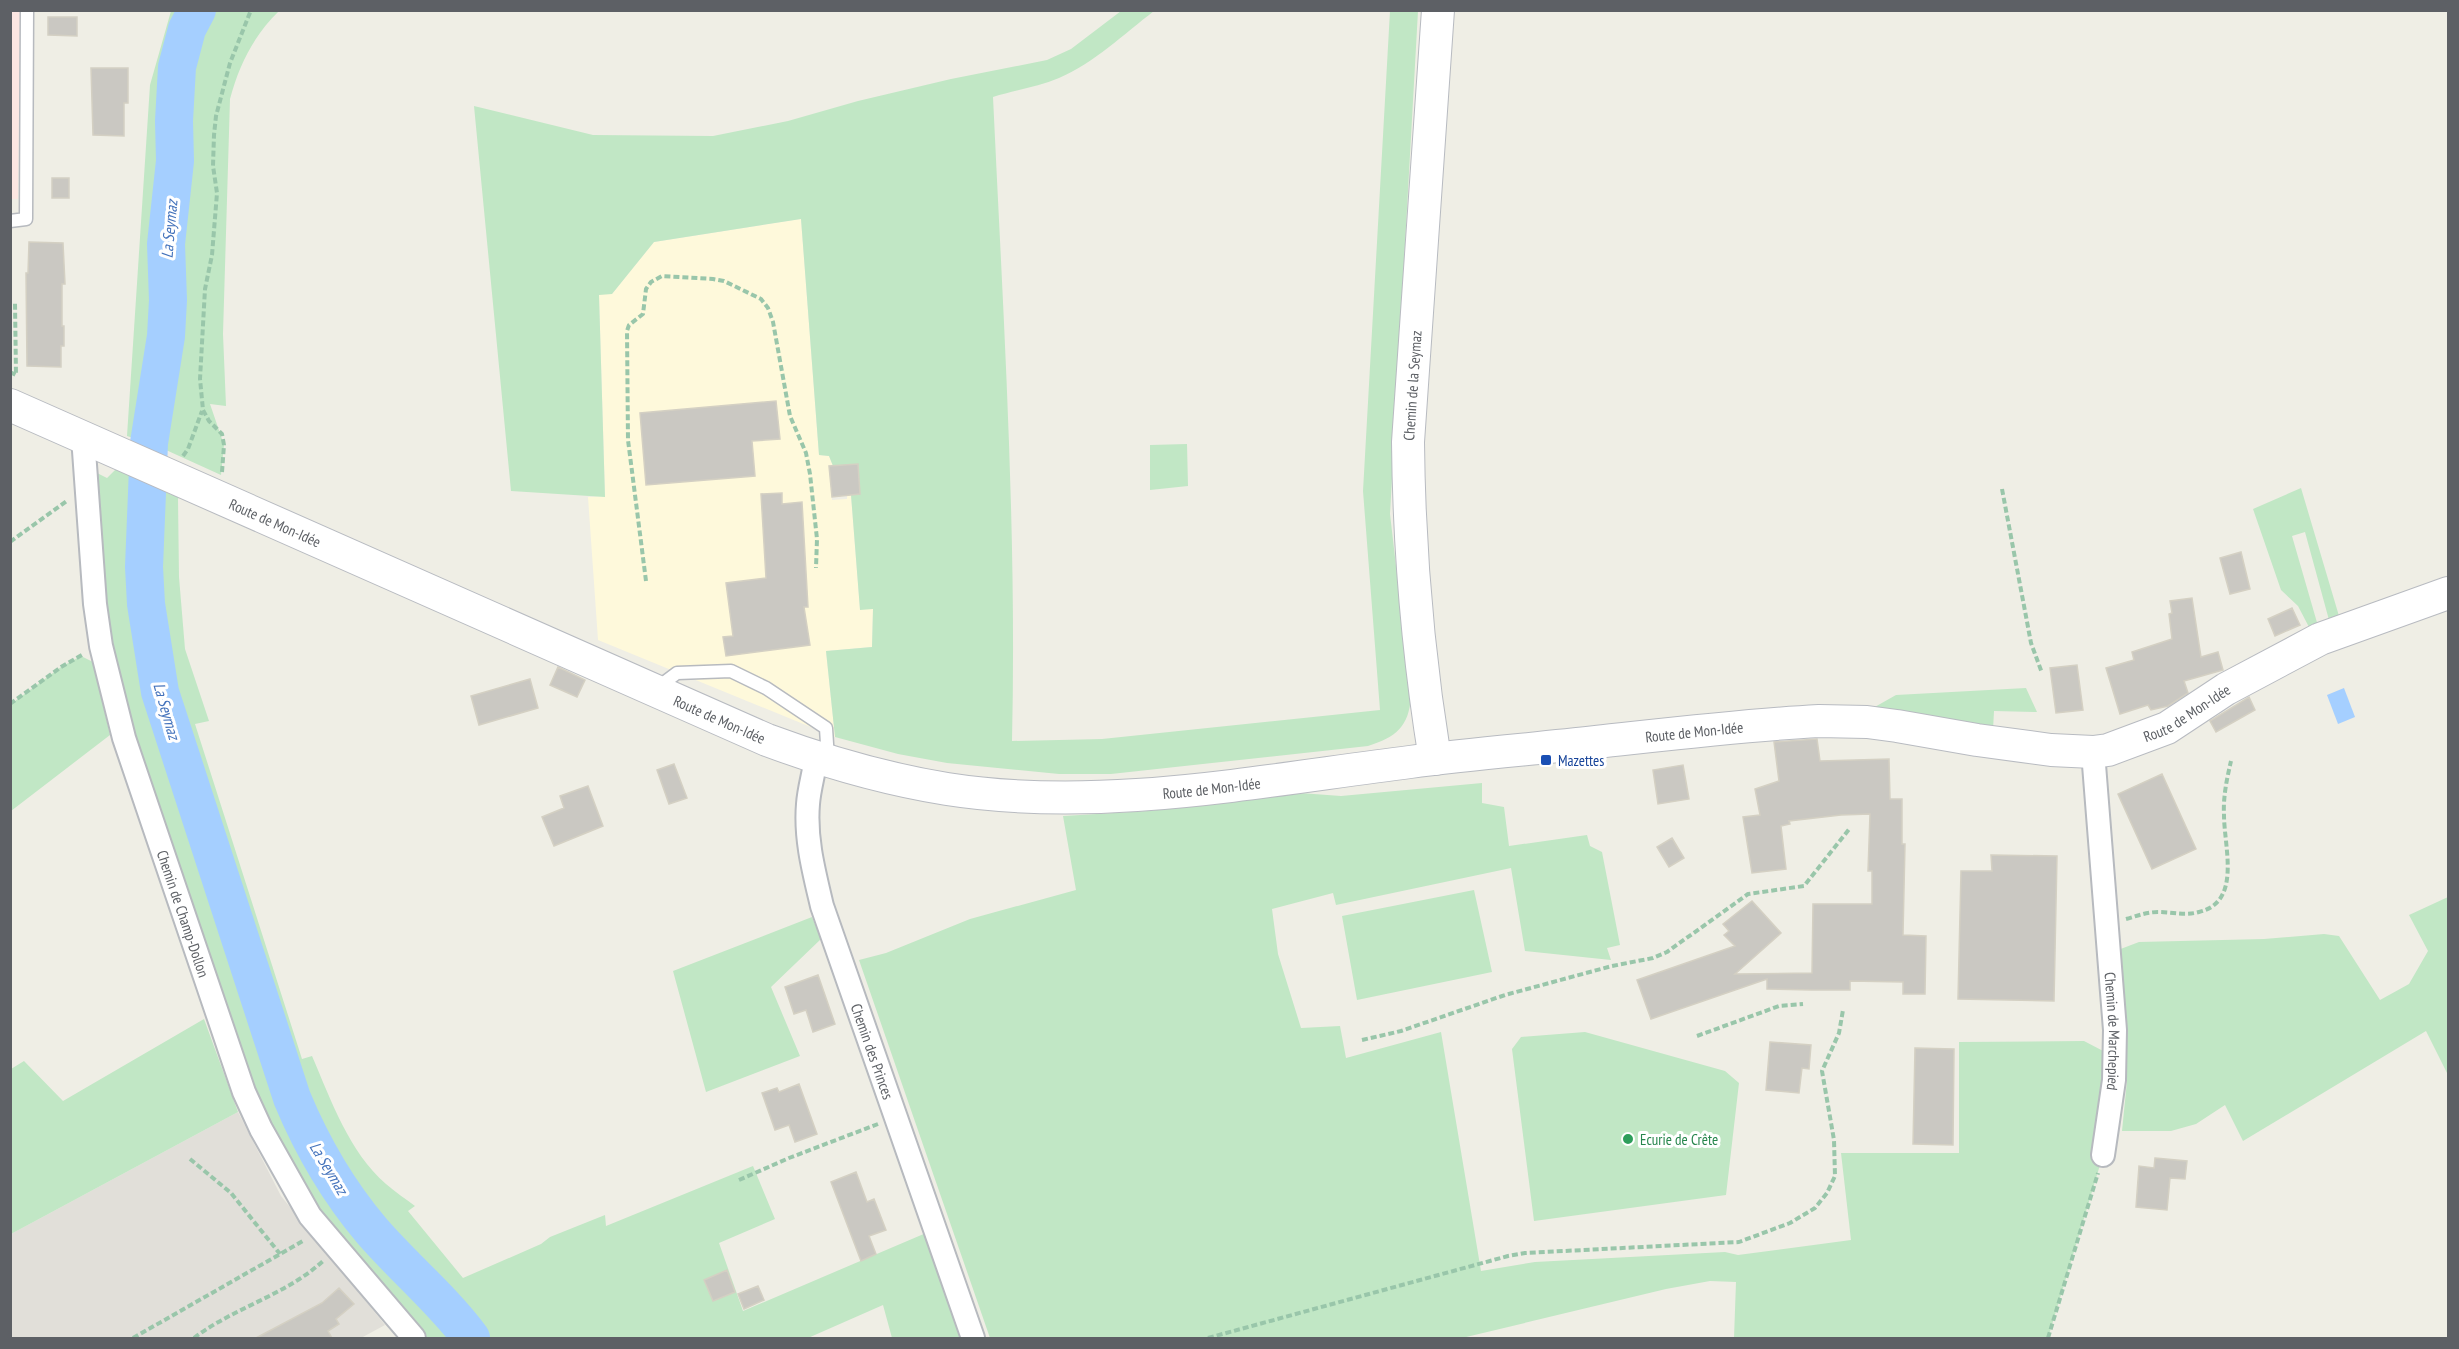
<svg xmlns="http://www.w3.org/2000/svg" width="2459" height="1349" viewBox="0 0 2459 1349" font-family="'PT Sans Narrow',sans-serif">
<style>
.commercial{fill:#fef9db}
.industrial{fill:#e1dfd9}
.medical{fill:#fce6e2}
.green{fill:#c1e7c5}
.water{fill:#a5cfff}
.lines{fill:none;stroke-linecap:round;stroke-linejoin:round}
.river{stroke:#a5cfff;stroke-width:38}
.building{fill:#cac8c2;stroke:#d4d0c3;stroke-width:1.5}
.lane-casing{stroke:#b7babf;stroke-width:15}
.street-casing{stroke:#b7babf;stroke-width:26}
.secondary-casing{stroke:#b8bbc1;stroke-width:34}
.path{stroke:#99c6aa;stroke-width:4;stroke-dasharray:6 3;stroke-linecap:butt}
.lane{stroke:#fff;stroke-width:12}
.street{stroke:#fff;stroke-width:22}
.secondary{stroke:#fff;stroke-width:32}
.transit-dot{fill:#1a4fb4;stroke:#fff;stroke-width:2}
.leisure-dot{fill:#2e9e5b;stroke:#fff;stroke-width:2}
.labels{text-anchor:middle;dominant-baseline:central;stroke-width:6;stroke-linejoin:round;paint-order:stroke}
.street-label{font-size:15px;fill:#5d6065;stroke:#fff}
.transit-label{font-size:15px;fill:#164399;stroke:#fff;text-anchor:start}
.leisure-label{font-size:15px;fill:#27864d;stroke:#fff;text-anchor:start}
.water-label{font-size:16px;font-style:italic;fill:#4372bb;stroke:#fff}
</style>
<rect width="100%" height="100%" fill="#efeee5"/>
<path class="commercial" d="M801,219L819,455L829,456L833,466L829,467L832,500L847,499V495H851L860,609L873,608L872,647L826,651L835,737L598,640L588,497L605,496L599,294H612L654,242Z"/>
<path class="industrial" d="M238,1112L281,1196L385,1325L361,1338H11V1234Z"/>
<path class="medical" d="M10,11H20L18,199H11Z"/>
<path class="green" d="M171,11H279C254,35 239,65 230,99L223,334L226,406L210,404L224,445L221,475L155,445L127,436L150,85Z
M1121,11H1154C1124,34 1094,63 1059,78C1038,87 1015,90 993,97C1003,312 1017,526 1012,741L1102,739L1380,710L1363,491L1390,11H1418L1390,514L1411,696C1409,727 1396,737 1368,746L1111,774H1059L947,763L898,754L835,737L826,651L872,647L873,609L860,610L851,495L860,493L858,464L833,466L829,456L819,455L801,219L654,242L612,294L599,295L605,497L511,491L474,106L593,135L713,136L788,121L858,101L951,79L1047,60L1071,49Z
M1187,444L1188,486L1150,490V445Z
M116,469L172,495L175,491L180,494L178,499L179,577L185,649L209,721L195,724L302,1059L312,1056C331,1100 349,1152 386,1184C395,1192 406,1199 415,1206L408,1211L463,1278L541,1244L550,1237L605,1215L606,1226L753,1166L775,1219L719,1243L743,1311L926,1233L963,1338H892L883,1305L808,1338H426L328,1223L294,1172L259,1103L142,765L118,679L103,582L97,473L107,478Z
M2301,488L2339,616L2329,620L2305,532L2292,536L2318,626L2310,629L2298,606L2281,590L2253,509Z
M81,656L93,662L110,735L11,811V704L61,667Z
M2026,688L2037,712L1994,711L1993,730L1873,708L1896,695Z
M1482,783V803L1504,807L1509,846L1587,835L1590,846L1602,852L1620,945L1607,948L1611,960L1525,951L1511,868L1336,905L1333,893L1272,909L1278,954L1301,1028L1340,1026L1346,1058L1441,1032L1481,1271L1535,1262L1725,1252L1738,1255L1851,1240L1841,1153H1959V1042L2084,1041L2107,1053L2103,1155L2048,1338H1734L1736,1282L1710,1281L1666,1289L1462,1338H990L859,960L886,953L970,919L1076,890L1063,816L1148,811L1300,793L1341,796Z
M1474,890L1492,972L1357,1000L1342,916Z
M2448,897V1075L2426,1031L2243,1141L2225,1105L2196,1124L2171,1131H2122L2127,1081H2121L2118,950L2139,942L2264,939L2324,934L2339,936L2380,1000L2409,984L2428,951L2409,915Z
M812,917L821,939L771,987L800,1056L706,1092L673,971Z
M204,1019L238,1112L11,1234V1069L24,1061L63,1101Z
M1585,1032L1725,1071L1739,1083L1726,1195L1534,1221L1512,1049L1521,1037Z"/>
<path class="water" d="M2344,688L2355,717L2338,724L2327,695Z"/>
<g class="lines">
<path class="river" d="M197,10L187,29L177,67L174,121L175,161L166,244L168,300L166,336L149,443L144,567L146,604L160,692L292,1098C312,1146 338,1191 372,1231C404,1268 442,1299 471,1338"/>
</g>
<path class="building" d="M48,17H77V36L48,35Z
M91,68H128V103H124V136L93,135Z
M52,178H69V198H52Z
M29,242L63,243L65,284H62V326H64V346H61V367L27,366L26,273H28Z
M776,401L780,439L752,441L755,476L646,485L640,413Z
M858,464L860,494L832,497L829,466Z
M782,493V504L802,502L808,607H804L810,645L726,656L723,637L733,636L726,583L766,578L761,494Z
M2241,552L2250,589L2230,594L2220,558Z
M2192,598L2201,657L2218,652L2223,670L2184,681L2188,693L2168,706L2151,710L2148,705L2120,714L2106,668L2134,660L2132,652L2172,639L2169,614L2172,613L2170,601Z
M2292,608L2300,625L2275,636L2268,619Z
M2077,665L2083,710L2056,713L2050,668Z
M558,667L585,680L577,697L550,685Z
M530,679L538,708L479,725L471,696Z
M2249,697L2255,710L2216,732L2210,721Z
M1817,739L1820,761L1889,759L1890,799H1902V844H1905L1903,935L1926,936L1925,994H1903V982L1850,981V990H1811L1767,989V979L1651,1019L1637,980L1735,946L1724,935L1729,931L1723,924L1752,901L1781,933L1735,974L1812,973L1813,904H1872V871H1868L1870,814L1841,815L1789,821L1790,824L1781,826L1786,869L1752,873L1743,817L1760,815L1755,789L1779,781L1774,742Z
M674,764L687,798L669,804L657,770Z
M1683,765L1689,799L1658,804L1653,770Z
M2162,774L2196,849L2152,869L2118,794Z
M588,786L603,826L554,846L542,817L564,808L560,796Z
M1672,838L1684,858L1669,867L1657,847Z
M1991,855L2057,856L2054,1001L1958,999L1961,871H1992Z
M818,975L835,1024L813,1032L806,1010L794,1014L785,987Z
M1770,1042L1811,1045L1809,1069L1802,1068L1799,1093L1766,1090Z
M1915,1048L1954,1049L1953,1145L1913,1144Z
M799,1084L817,1134L795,1142L789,1125L775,1130L762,1093L777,1088L779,1092Z
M2155,1158L2187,1161L2185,1179L2170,1178L2167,1210L2136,1207L2139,1166L2154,1168Z
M856,1172L867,1202L874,1199L886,1230L869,1236L876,1254L861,1261L831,1182Z
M727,1270L735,1292L713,1301L704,1280Z
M758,1286L764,1300L744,1309L738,1294Z
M339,1288L354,1304L336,1319L339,1324L328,1331L332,1338H256L322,1303Z"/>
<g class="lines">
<g class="lane-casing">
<path id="lane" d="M10,221L26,219L27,10
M657,688L677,673L731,671L766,688L826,728L828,760"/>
</g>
<g class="street-casing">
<g id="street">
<path id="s1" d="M83,437L95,604L101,646L124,738L244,1092L261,1129L310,1216L414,1338"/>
<path id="s2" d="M2093,752L2115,1030L2114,1080L2103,1155"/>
<path id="s3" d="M816,758C814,773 809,789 808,804C805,839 814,872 822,906L973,1338"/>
</g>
</g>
<g class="secondary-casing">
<g id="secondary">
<path id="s4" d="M10,405L767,740C826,762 885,779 947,789C1100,813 1258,781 1410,762C1471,754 1534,749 1596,742C1670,734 1744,725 1819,721L1867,722L1897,726L1977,740L2051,750L2093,752L2108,750L2167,728L2226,689L2320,639L2448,593"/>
<path id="s5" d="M1435,759C1418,654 1409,548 1408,442L1438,10"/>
</g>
</g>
<path class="path" d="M10,372L16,375L15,303
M183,456L188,449L202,411
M222,472L224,445L222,434L209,421L203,410L200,379L205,289L212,255L217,193L213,166L214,135L216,116L230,63L251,10
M2002,489L2031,643L2042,673
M10,542L68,500
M646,581L628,440L627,331L629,325L643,314L646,289L651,282L662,276L713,279L724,281L761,299L768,308L773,322L790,416L806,453L810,474L817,539L816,568
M10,704L61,667L82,655
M2126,919C2137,916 2147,912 2158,912C2172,912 2185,916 2199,912C2242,902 2224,847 2224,815C2223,797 2227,778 2231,761
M1697,1036L1779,1006L1803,1004
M1362,1040L1401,1031L1505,995L1612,966L1653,958L1667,952L1748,894L1804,886L1850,828
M190,1159L231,1193L280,1254
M739,1180L789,1158L878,1124
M133,1338L303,1241
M194,1338C233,1308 286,1295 323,1261
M1208,1338L1508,1256L1525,1253L1739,1242L1790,1223L1815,1208L1827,1193L1835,1176L1834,1140L1822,1071L1839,1033L1843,1010
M2048,1338L2098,1173"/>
<use href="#lane" class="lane"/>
<use href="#street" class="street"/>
<use href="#secondary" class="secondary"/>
</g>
<rect class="transit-dot" x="1540" y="754" width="12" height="12" rx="3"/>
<circle class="leisure-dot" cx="1628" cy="1139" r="6"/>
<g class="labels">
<g class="street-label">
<text stroke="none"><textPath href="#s5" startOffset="375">Chemin de la Seymaz</textPath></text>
<text stroke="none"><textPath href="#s4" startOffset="290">Route de Mon-Idée</textPath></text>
<text stroke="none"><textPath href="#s4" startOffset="2270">Route de Mon-Idée</textPath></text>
<text stroke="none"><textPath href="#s4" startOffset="776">Route de Mon-Idée</textPath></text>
<text stroke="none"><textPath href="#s4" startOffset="1766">Route de Mon-Idée</textPath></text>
<text stroke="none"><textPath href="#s4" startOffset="1280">Route de Mon-Idée</textPath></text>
<text stroke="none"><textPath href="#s1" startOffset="490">Chemin de Champ-Dollon</textPath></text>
<text stroke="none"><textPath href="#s2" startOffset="280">Chemin de Marchepied</textPath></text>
<text stroke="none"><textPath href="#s3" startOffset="304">Chemin des Princes</textPath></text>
</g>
<g class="transit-label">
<text x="1558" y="760">Mazettes</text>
</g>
<g class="leisure-label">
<text x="1640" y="1139">Ecurie de Crête</text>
</g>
<g class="water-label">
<text transform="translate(169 229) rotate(-85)">La Seymaz</text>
<text transform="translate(167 711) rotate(74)">La Seymaz</text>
<text transform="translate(329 1168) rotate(59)">La Seymaz</text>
</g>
</g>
<rect width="2459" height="1349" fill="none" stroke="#5d6065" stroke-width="24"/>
</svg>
